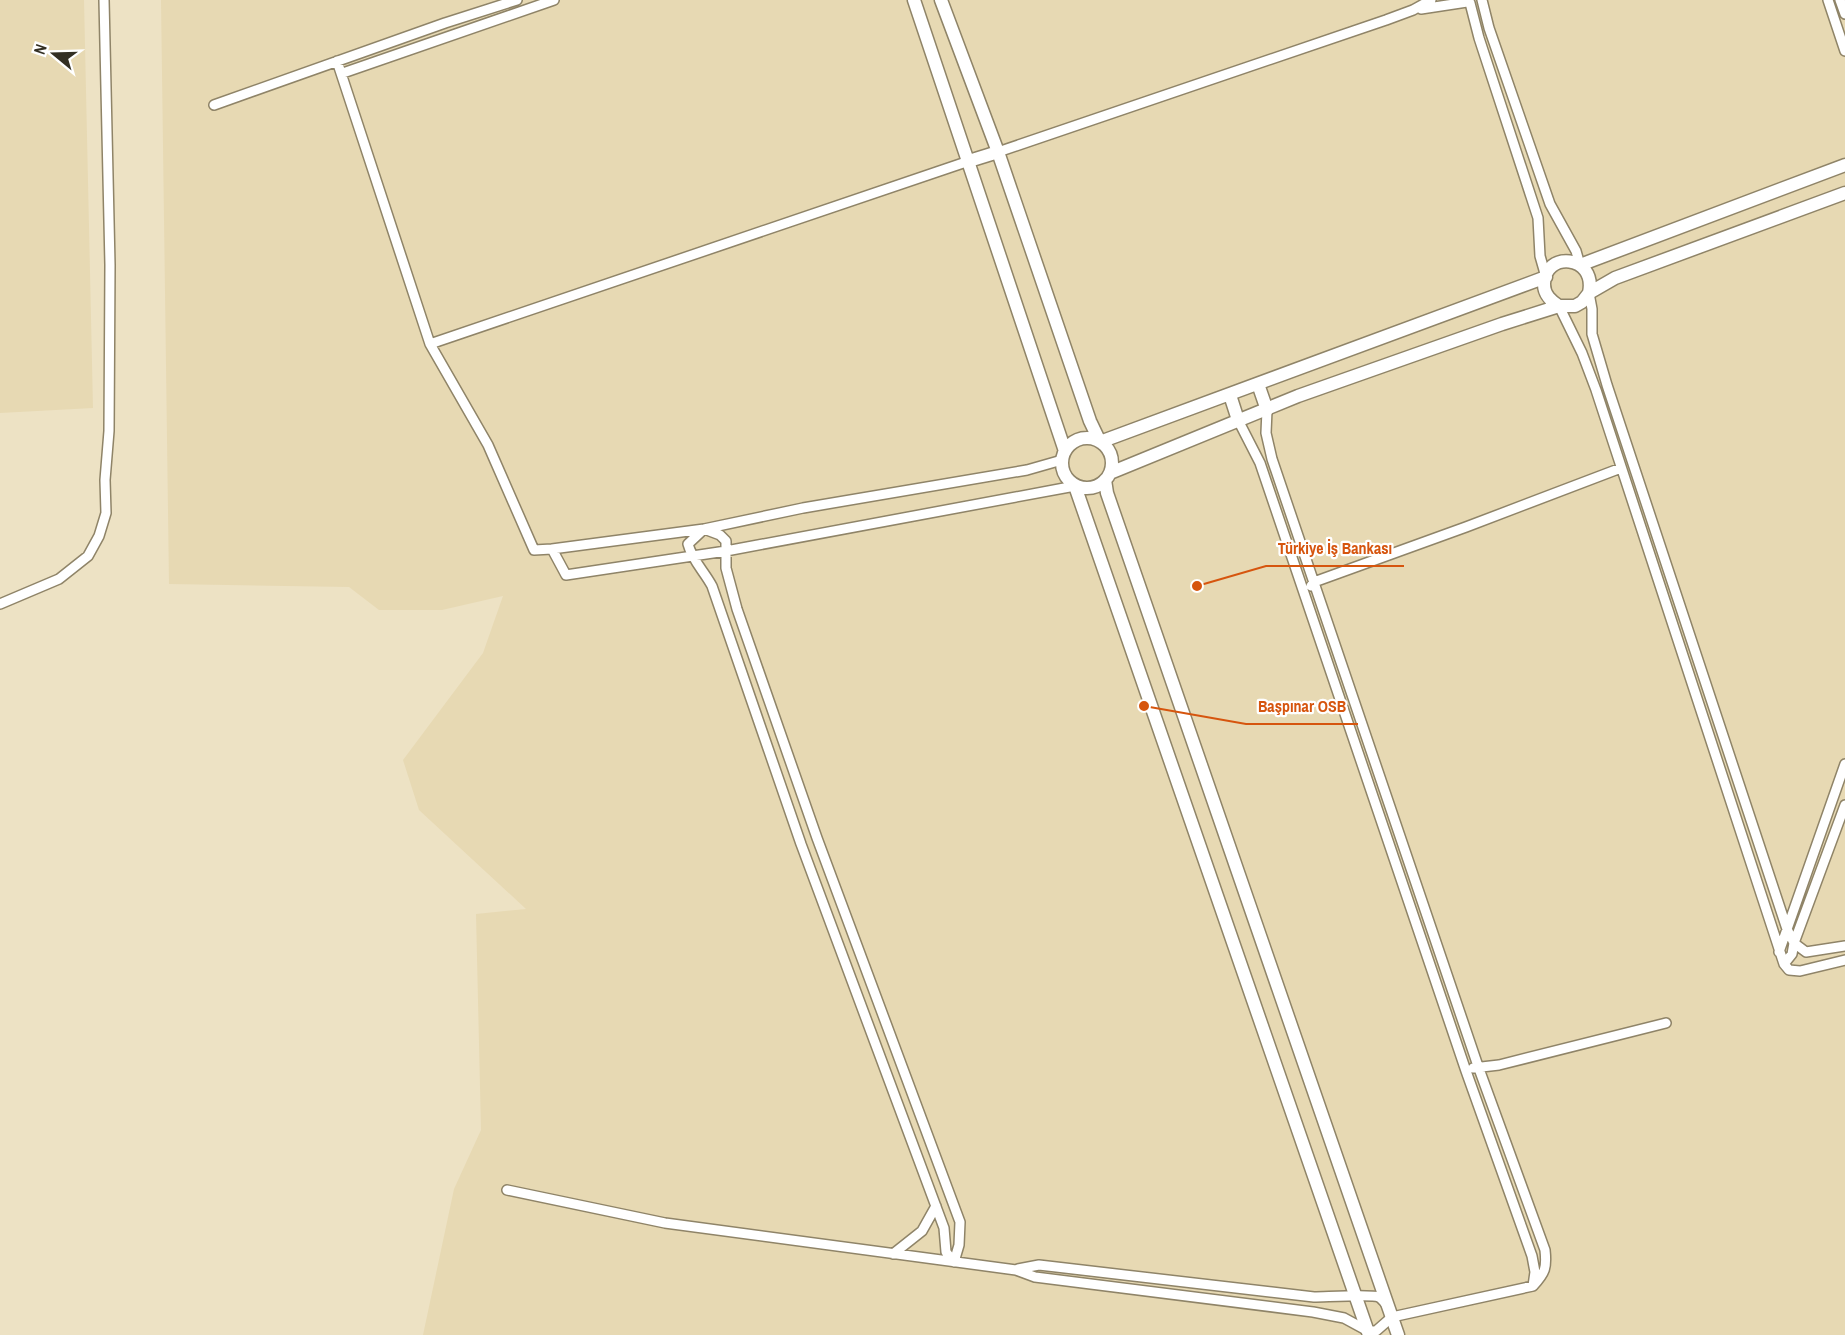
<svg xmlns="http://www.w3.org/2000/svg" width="1845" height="1335" viewBox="0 0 1845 1335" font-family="'Archivo Narrow',sans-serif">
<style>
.built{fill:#e7d9b3}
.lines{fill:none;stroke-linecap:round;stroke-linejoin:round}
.minor-casing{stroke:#8f8468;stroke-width:12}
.tertiary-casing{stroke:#8f8468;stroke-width:15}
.minor{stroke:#fff;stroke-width:9}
.tertiary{stroke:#fff;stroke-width:12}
.leader{fill:none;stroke:#d6550e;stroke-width:2}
.callout-dot{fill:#d6550e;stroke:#fff;stroke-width:2}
.callout-label{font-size:16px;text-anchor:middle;font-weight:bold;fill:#d6550e;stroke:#fff;stroke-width:4.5;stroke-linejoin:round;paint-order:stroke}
</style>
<rect width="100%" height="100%" fill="#ede2c4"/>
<path class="built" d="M0,0H84L93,408L0,413Z
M161,0H1845V1335H423L454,1189L481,1130L476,914L526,909L419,810L403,760L483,653L503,596L442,610H379L349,587L169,584Z"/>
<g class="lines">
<g class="minor-casing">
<path id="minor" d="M1482,0L1489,28L1550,204L1576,251L1580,265
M1828,0L1845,51
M1840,0L1845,14
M1470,3L1479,38L1538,218L1540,256L1546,277
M1421,9L1467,2
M337,61L430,344L488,445L534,550L552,549L566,575L726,551L1075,486
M343,73L554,0
M214,105L445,23L517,0
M998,152L1386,20L1413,10L1431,0
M1589,293L1592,309V334L1607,385L1787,929L1794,943L1806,952L1845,946
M1559,306L1582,353L1596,390L1784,964L1789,970L1800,971L1845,960
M430,344L969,161
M1238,420L1260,463L1466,1071L1532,1256L1535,1272L1533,1286
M704,529L720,535L726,541V568L737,609L817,838L960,1222L959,1245L954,1262L946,1252L944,1228L801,844L712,586C704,571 692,560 688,544Z
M552,549L704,529L803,508L1027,470L1062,460
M1311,586L1314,582L1466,527L1621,468
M0,604L59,579L88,556L99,536L106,513L105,480L109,431L110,265L104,0
M1779,952L1845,764
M1784,964L1792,954L1794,943L1845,805
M1473,1068L1499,1065L1666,1023
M507,1190L665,1223L1016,1270L1035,1277L1313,1312L1344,1318L1368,1331H1376L1392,1317L1533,1286C1545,1273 1547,1268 1545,1250L1478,1066L1272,459L1266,433L1267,410
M893,1254L922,1231L936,1206
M1018,1269L1039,1265L1314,1297C1325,1297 1372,1294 1379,1297C1382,1299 1384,1302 1386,1304"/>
</g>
<g class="tertiary-casing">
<path id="tertiary" d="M914,0L1065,451
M941,0L998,152L1090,421L1100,442L1546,277
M969,161L998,152
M1580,265L1845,165
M1559,306C1551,301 1544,295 1544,284C1544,251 1597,254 1589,293
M1258,384L1267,410
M1230,395L1238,420
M1062 463a25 25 0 1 1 50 0a25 25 0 1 1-50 0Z
M1110,473L1298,396L1502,324L1559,306H1575L1582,302L1589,293L1615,278L1845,193
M1105,480L1107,493L1398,1335
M1075,486L1369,1335"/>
</g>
<use href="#minor" class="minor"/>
<use href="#tertiary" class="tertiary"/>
</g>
<path class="leader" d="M1197 586L1266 566H1404M1144 706L1246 724H1358"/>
<g class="callout-dot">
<circle cx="1197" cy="586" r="6"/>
<circle cx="1144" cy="706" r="6"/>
</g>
<g class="callout-label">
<text x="1335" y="554">Türkiye İş Bankası</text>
<text x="1302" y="712">Başpınar OSB</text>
</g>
<g transform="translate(54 54) rotate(289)" stroke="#ffffff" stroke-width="4.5" paint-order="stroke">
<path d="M0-4.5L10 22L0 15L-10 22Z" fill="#332f23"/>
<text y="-9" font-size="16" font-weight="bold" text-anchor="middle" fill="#332f23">N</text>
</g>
</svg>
